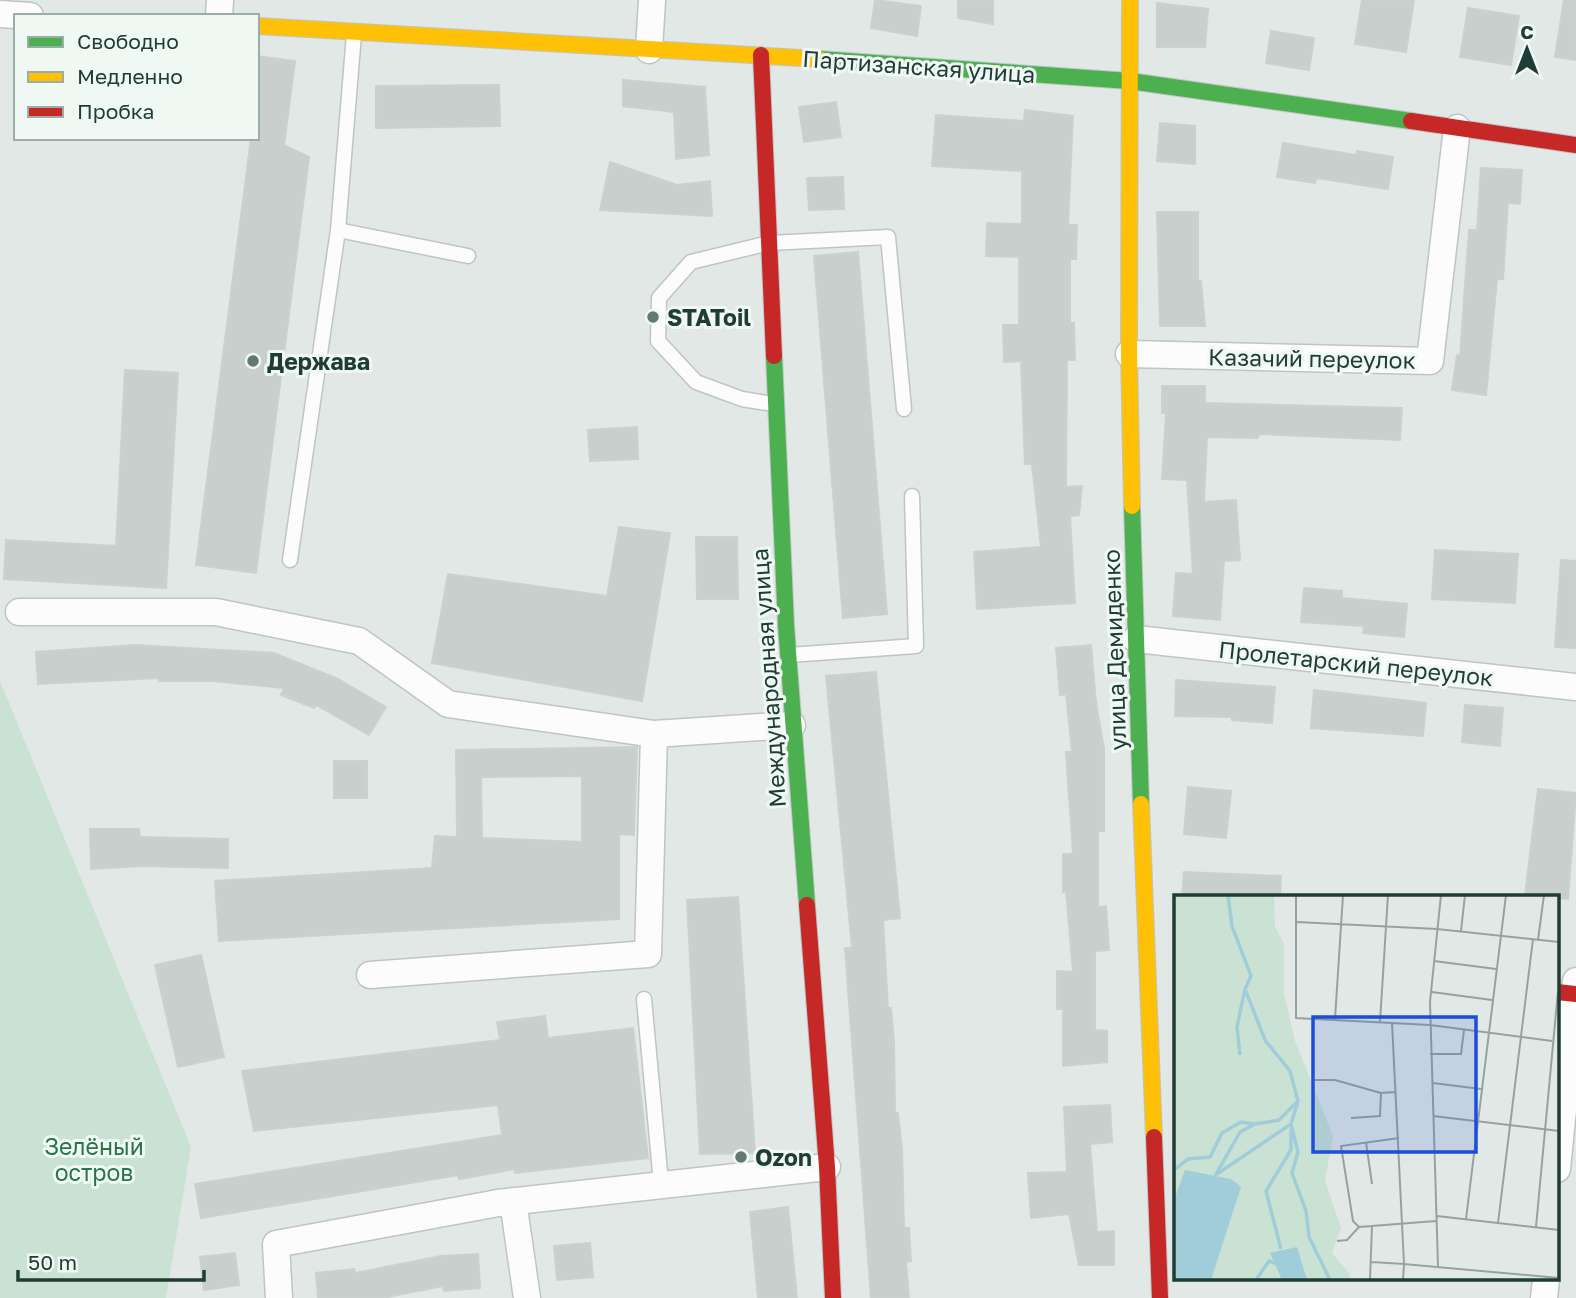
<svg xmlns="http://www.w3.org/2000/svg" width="1576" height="1298" viewBox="0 0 1576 1298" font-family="'Golos Text',sans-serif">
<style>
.green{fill:#cae2d3}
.building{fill:#c9cfcd;stroke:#cbd1cf;stroke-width:2;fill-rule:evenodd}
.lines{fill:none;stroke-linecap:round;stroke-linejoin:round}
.lane-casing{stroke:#bfc5c3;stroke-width:17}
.street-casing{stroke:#bfc5c3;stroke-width:29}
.fast-casing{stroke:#bdc6c3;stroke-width:18}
.slow-casing{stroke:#bdc6c3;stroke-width:18}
.jam-casing{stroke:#bdc6c3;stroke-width:18}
.lane{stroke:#fbfcfb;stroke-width:14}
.street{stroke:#fbfcfb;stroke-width:26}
.fast{stroke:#4caf50;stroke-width:16}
.slow{stroke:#ffc107;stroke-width:16}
.jam{stroke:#c62828;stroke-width:16}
.poi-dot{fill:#637874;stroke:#f0f8f4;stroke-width:2.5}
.labels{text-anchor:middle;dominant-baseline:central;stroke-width:6;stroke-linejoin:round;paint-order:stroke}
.street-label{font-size:23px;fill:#1f3c36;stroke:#f0f8f4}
.poi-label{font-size:23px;font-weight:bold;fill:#1f3c36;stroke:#f0f8f4;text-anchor:start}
.park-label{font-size:23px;fill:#28754a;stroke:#f0f8f4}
.inset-river{fill:none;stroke:#a0cdd9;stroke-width:3.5}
.inset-road{fill:none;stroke:#94a3a0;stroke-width:2}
.view{fill:#1d4ed8;fill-opacity:0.15;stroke:#1d4ed8;stroke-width:3.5}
.inset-edge{fill:none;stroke:#1f3c36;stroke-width:3.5}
</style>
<rect width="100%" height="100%" fill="#e2e8e6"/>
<path class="green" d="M0,681L191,1147L166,1298H0Z"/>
<path class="building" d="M875,0L921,6L917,36L871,28Z
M958,0H993V24L958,18Z
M1362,0H1414L1406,52L1355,44Z
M1564,0H1576V60L1555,57Z
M1157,3L1208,9L1205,47H1157Z
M1468,8L1519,16L1511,65L1460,57Z
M1271,31L1314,38L1309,70L1266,63Z
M257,56L295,61L284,145L309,157L256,573L196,565L251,138H257Z
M623,80L705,87L709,155L676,159L674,112L623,106Z
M499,85L500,126L376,128V86Z
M836,102L841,137L804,142L799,107Z
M1025,110L1073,116L1068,225H1077L1076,259H1070V323H1074L1075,360H1067L1066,487L1082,486L1079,515L1070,516L1075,603L977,609L974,552L1041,547L1032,464H1025L1021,361L1004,362L1003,325H1019V257L986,256L987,223L1022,224V171L932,166L936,115L1024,121Z
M1160,123L1195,126V164L1157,161Z
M1283,143L1356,155L1357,151L1393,157L1388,189L1316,178L1315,183L1277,177Z
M610,162L677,185L710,181L712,216L600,210Z
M1481,168L1522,170L1520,204L1508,203L1503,279H1497L1486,395L1452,390L1457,355L1460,356L1469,230H1477Z
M843,177L844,209L809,210L807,178Z
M1157,212H1198V281H1201L1205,326H1160Z
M858,252L887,614L843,618L814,256Z
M125,370L178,373L166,588L4,579L6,540L116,546Z
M1162,386H1205V403L1402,408L1400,440L1259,434L1258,438L1207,437L1204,502L1236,500L1240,560L1224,561L1220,620L1173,616L1176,573L1193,574L1187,480L1162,479L1166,413H1162Z
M637,427L638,459L590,461L588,430Z
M619,527L670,533L642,701L432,663L448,574L607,596Z
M696,537H737L738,599H697Z
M1435,550L1518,554L1515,603L1432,599Z
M1561,560L1576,561V648L1555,647Z
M1304,588L1342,591V598L1407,604L1404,637L1363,633L1364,626L1301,622Z
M135,645L274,653L338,679L386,707L369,735L316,705L314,708L281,695L284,688L212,681H159V678L38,684L36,652Z
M1091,645L1096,703L1104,749V831H1098V907L1106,906L1109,950L1095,951V1030L1107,1031V1062L1063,1066V1009H1057V971L1073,972L1066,891L1063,892V854H1073L1066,752H1072L1066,694L1060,695L1056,648Z
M876,672L900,918L883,920L888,1008H891L894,1042L895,1113H898L902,1149L904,1228H909L911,1261L906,1262L909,1298H871L845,948H852L826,676Z
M1176,680L1275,687L1272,723L1232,720V717L1175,716Z
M1314,690L1426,703L1423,736L1311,728Z
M1465,705L1503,708L1500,746L1462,742Z
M637,747L634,835L619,834V919L219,941L215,881L432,868L435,836L457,837L456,750ZM582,776V842L482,838L481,777Z
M334,761H367V798H334Z
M1188,787L1231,791L1226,838L1184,834Z
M1538,789L1576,793L1568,899L1525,895Z
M90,829H139L140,837L228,839V868L140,866L91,869Z
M1184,872L1281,876L1280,897H1182Z
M738,897L755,1153L700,1154L687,900Z
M201,955L224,1057L178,1067L155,965Z
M545,1016L548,1038L633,1028L648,1158L515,1173V1169L459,1179L458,1175L201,1218L195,1184L502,1135L498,1105L254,1131L242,1071L500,1040L497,1022Z
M1110,1105L1112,1142L1090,1144L1097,1232L1114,1231V1265H1079L1069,1214L1031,1218L1028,1173L1067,1172L1064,1107Z
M788,1207L797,1298H758L750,1212Z
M590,1243L593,1277L557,1280L554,1246Z
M235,1253L239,1285L204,1290L200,1257Z
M478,1254L480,1288L444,1291L443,1286L382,1298H318L316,1273L354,1269L355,1273L441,1256Z"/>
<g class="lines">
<g class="lane-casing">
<path id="lane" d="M338,230L468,256
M773,404L742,399L696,382L658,341L659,298L691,262L769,243L888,237L904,409
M290,560L338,230L354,34
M789,655L916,646L912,496
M644,999L661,1183"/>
</g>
<g class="street-casing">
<path id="street" d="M0,14L30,16
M219,16L220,0
M649,50L652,0
M1129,354L1430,361L1457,128
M19,612H216L359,641L448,704L654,734
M1136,639L1576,687
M370,975L648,954L654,734L792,725
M1557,1169L1576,981
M513,1201L527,1298
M279,1298L276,1244L498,1203L827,1167
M1544,1298L1546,1279"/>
</g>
<g class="fast-casing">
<path id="fast" d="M819,59L1130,81L1411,121
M774,356L786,625L807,905
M1132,506L1141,804"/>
</g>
<g class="slow-casing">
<path id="slow" d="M1130,0L1129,354L1132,506
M257,26L819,59
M1141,804L1154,1137"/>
</g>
<g class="jam-casing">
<path id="jam" d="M761,55L774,356
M1411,121L1576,145
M807,905L827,1167L833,1298
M1557,992L1576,994
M1154,1137L1160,1298"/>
</g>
<use href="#lane" class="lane"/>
<use href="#street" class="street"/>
<use href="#fast" class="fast"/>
<use href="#slow" class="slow"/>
<use href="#jam" class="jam"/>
</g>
<g class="poi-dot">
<circle cx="653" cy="317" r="7"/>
<circle cx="253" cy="361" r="7"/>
<circle cx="741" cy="1157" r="7"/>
</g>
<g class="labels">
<g class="street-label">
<text transform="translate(919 66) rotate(4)">Партизанская улица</text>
<text transform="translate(1312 358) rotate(1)">Казачий переулок</text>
<text transform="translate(1114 650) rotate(-92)">улица Демиденко</text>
<text transform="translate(1356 663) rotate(6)">Пролетарский переулок</text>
<text transform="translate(768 678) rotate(-94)">Международная улица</text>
</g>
<g class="poi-label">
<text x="667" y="317">STAToil</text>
<text x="267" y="361">Держава</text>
<text x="755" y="1157">Ozon</text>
</g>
<g class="park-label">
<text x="94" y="1146">Зелёный<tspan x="94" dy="26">остров</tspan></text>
</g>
</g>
<g transform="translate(1174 895)">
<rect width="385" height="385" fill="#e2e8e6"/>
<path d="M0,0H100L101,31L110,49V98L121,146L159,241L151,286L167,333L158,358L176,379L175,385H0Z" fill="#cae2d3"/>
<path d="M11,275L57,284L67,292L37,385H0V305ZM123,352L133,385H108L96,358Z" fill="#a0cdd9"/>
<path class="inset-river" d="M54,0L58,31L77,81L71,94L91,145L116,176L124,206L117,229L124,257L118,278L132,316L135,342L156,385M66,160L63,132L71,94M0,275L14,264L36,262L48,238L67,227L80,229M43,279L117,229M41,281L66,237L81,229L105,225L123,207M107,354L92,296L117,255V234M82,385L95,366L104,369"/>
<path class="inset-road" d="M122,0V123L256,130L378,146M123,27L263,34L385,47M287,36L291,0M364,45L370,0M260,66L322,74M258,97L318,105M161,124L169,0M206,127L214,0M256,159H287L290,135M141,185H161L207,198M259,188L307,194M259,221L385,236M177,223L206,221L207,198L221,197M192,247L198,289M263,321L385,335M292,324L332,0M324,328L359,44M185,332L179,326L167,251L225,243M362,332L384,96M163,346L173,345L185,332L262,326M197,367L230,369L218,128M264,371L256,107L267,0M196,385L198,330M229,385L230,369L385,383"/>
<path class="view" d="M139,122H302V257H139Z"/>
<rect width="385" height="385" class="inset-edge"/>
</g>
<rect x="14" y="14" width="245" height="126" fill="#f0f8f4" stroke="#9cada8" stroke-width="2"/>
<rect x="28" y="37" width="35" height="10" fill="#4caf50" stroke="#9cada8" stroke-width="2"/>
<text x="77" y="49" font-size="21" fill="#1f3c36">Свободно</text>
<rect x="28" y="72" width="35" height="10" fill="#ffc107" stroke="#9cada8" stroke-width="2"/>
<text x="77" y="84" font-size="21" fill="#1f3c36">Медленно</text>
<rect x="28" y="107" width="35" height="10" fill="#c62828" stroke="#9cada8" stroke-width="2"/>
<text x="77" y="119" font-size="21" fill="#1f3c36">Пробка</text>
<g transform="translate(1527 49)" stroke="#f0f8f4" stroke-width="5" paint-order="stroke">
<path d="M0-5L12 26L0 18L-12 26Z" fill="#1f3c36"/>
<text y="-10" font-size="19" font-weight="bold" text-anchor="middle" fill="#1f3c36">С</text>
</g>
<path d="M18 1270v10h186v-10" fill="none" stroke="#1f3c36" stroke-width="3.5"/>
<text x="28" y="1270" font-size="21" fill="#1f3c36" stroke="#f0f8f4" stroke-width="5" paint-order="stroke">50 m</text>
</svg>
